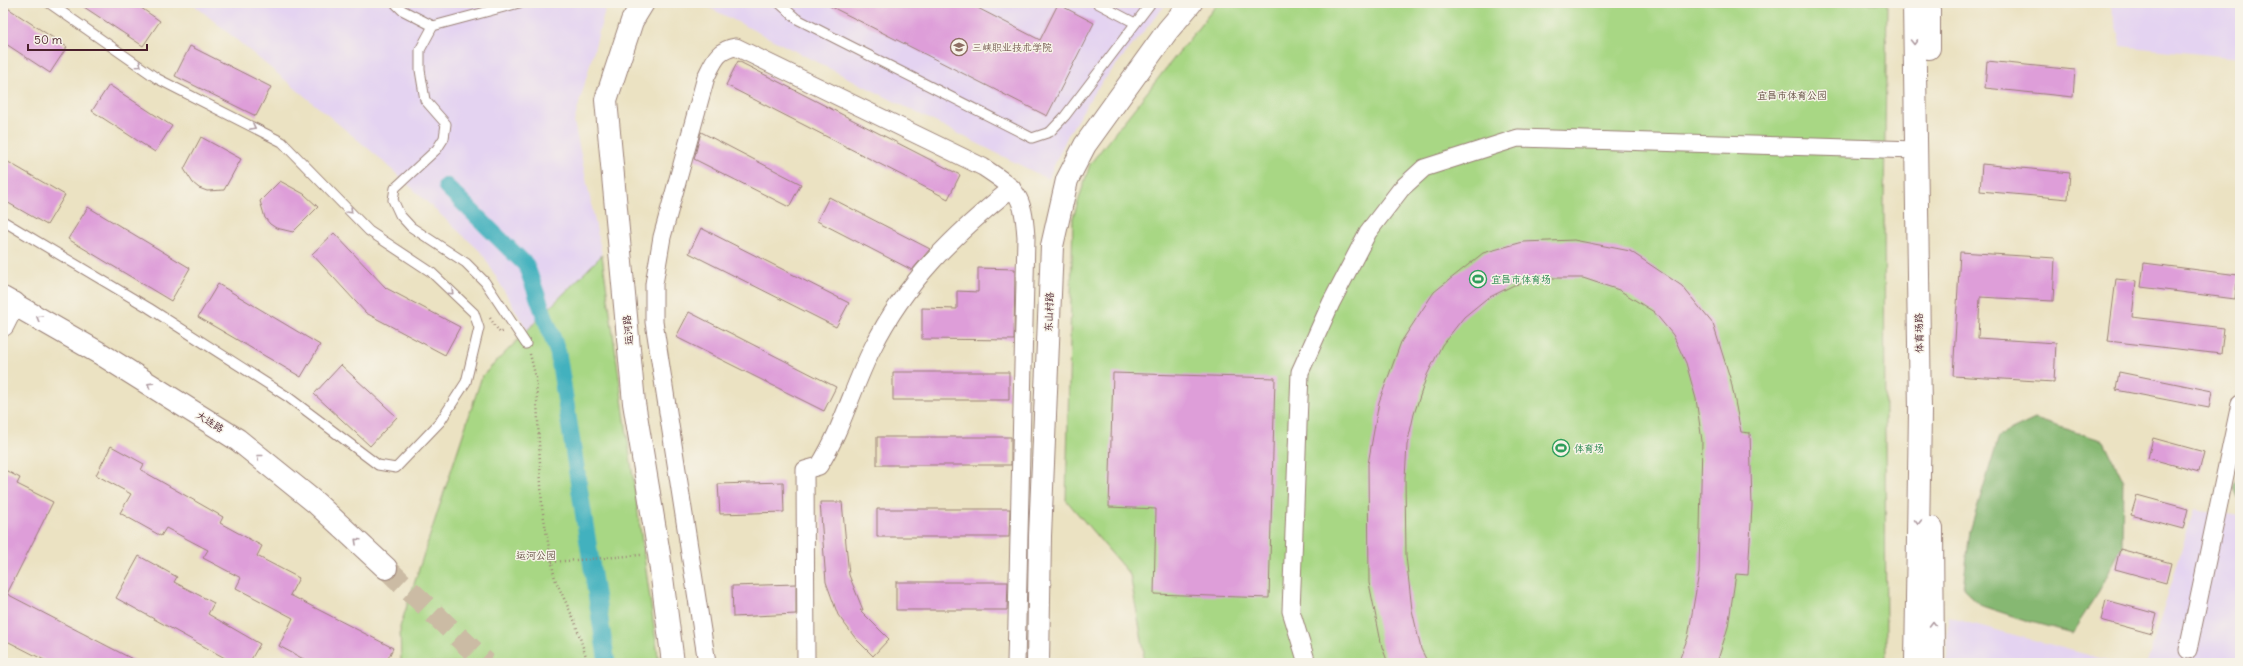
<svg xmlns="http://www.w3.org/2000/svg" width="2243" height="666" viewBox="0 0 2243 666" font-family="Delius,'LXGW WenKai TC',sans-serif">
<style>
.built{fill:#e4d3f1}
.green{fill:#a8d784;stroke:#797b58}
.forest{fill:#86b872;stroke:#686c4e}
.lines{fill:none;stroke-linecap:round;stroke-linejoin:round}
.canal{stroke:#42b1be;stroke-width:17}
.building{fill:#de9ed9}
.primary-tunnel{stroke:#cbbba4;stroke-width:22;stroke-dasharray:22 11;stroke-linecap:butt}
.lane-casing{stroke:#9a8076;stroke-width:11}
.street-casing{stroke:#9a8076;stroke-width:19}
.secondary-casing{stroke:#9a8076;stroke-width:24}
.primary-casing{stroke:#9a8076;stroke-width:24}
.path{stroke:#9a8076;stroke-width:2.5;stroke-dasharray:1 3;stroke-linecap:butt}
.lane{stroke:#fff;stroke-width:9}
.street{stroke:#fff;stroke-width:17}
.secondary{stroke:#fff;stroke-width:22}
.primary{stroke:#fff;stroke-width:22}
.oneway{stroke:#ae9aa0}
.labels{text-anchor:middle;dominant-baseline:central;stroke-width:3;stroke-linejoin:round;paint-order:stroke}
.education-label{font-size:10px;fill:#785e54;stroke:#f7f3e8;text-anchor:start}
.park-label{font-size:10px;fill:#624d41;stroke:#f7f3e8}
.leisure-label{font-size:10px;fill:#27864d;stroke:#f7f3e8;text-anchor:start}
.street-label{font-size:10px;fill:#4a1f2b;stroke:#f7f3e8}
</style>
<rect width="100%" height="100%" fill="#f7f3e8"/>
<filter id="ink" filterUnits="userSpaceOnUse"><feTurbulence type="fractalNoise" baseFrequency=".025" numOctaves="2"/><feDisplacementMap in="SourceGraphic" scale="8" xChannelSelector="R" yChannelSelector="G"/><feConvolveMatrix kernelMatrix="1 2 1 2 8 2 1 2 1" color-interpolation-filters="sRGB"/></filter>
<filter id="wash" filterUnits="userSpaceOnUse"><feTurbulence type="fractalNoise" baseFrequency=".012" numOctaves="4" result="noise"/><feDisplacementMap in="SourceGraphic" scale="16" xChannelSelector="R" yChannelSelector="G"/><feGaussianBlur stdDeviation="0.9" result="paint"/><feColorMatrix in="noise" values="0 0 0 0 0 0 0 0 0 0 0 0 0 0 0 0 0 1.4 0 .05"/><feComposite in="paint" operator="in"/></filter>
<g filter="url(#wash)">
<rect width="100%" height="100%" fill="#ebe2c2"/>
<path class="built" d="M192,3H607L574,122L602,255L527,330L482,253L376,155Z
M700,3H1167L1095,91L1068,135L1048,179Z
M2110,3H2240V58L2121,46Z
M2194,509L2240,516V663H2147Z
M1948,617L2118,663H1947Z"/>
<path class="green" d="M1218,3H1887L1884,203L1886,663H1142L1144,651L1130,575L1066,500L1073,218L1090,164Z
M602,255L659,663H401L400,627L482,376Z"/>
<path class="forest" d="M2035,419L2104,441L2123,480L2122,546L2099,592L2072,633L2031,622L1982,606L1963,588L1970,531L1999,436Z
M2240,474V503L2233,487Z"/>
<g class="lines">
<path class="canal" d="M446,186L526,265L558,353L607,663"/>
</g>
<g id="blocks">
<path class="building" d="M78,3H134L160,21L143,46Z
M824,3H968L1040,40L1058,4L1094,23L1047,116Z
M3,5L67,47L50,73L3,42Z
M190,46L271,87L256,116L175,76Z
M738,61L960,175L948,199L726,85Z
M1987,61L2075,70L2073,97L1985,88Z
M109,85L172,126L155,152L92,111Z
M701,132L801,184L789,207L694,159Z
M201,137L241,159L224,190L207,191L199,188L193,183L184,169Z
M3,159L65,195L47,225L3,200Z
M1982,164L2070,173L2068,199L1980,191Z
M280,181L304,194L318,207L293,232L276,228L270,224L265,218L260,201Z
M829,197L930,249L912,270L817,221Z
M88,207L190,268L171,301L68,239Z
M701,228L849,303L836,327L689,253Z
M334,233L386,288L460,327L445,355L366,313L312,254Z
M1574,240L1630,251L1682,286L1713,324L1731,381L1741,432L1750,433L1752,506L1748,575L1736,574L1728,627L1717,663H1678L1688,637L1699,573L1702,441L1696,399L1686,363L1673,335L1654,312L1619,290L1583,278H1547L1514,285L1486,299L1464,317L1442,345L1427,375L1414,414L1407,445L1405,478L1406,556L1412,610L1421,649L1428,663H1388L1382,647L1369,583L1368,464L1379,402L1401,342L1434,292L1483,253L1523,242Z
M1960,252L2055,258L2053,301L1980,297L1978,338L2056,343L2054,382L1953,376Z
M2144,263L2238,275L2235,299L2141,287Z
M978,268L1015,269L1014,340L922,339V308L957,309V291L978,292Z
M2116,279L2136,281L2132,317L2224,328L2221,354L2108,341Z
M218,284L320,345L301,377L198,317Z
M689,312L836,387L824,411L676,337Z
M341,365L397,417L370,446L314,394Z
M893,372H1009V400H893Z
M2119,372L2212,391L2209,408L2116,390Z
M1113,373L1275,378L1269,598L1154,594L1156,509L1109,507Z
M877,437H1011V465H877Z
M2153,438L2204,452L2199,472L2148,458Z
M111,446L144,464L141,470L223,517L220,523L262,546L257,556L299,578L290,595L393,648L386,663H311L279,646L293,618L236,588L241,578L203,558L208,550L166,528L161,536L120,513L131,494L96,475Z
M3,469L20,478L17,484L53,502L7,594L140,663H50L3,639Z
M783,482L784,512L720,514L718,484Z
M2137,495L2188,509L2183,529L2131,515Z
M820,502H842L849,575L863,610H860L889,639L873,656L856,639L838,615L826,582Z
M877,509H1010L1009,537H877Z
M2120,549L2171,563L2166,583L2115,569Z
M139,556L177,577L174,582L214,603L208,614L260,644L249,663H234L116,598Z
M896,582H1008L1007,610H896Z
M796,584V614L733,617L732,586Z
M2106,600L2157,614L2152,634L2101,620Z"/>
</g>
</g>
<g filter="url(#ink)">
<use href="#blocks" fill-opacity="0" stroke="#9a8076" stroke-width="1"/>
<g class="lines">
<path class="primary-tunnel" d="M386,568L486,663"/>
<g class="lane-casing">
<path id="lane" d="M395,3L402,10L433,26
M519,3L433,26L420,50V70L425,100L446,124L444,138L437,149L395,188L393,200L400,215L411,227L466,263L485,282L526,344
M779,3L797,19L1032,138L1050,132L1065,116L1151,3
M1097,3L1135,23
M3,221L149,308L288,397L378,465L396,468L440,422L466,382L479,328L474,313L431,272L369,231L282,142L158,79L49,3"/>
</g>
<g class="street-casing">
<path id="street" d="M2188,650L2240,404
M707,663L654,322V284L662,237L706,77C714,61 717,50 736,47L983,167C1018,190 1023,195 1026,237L1016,663
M806,663L805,470L819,466C842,430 853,386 873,347C905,282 956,233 1012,188
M1307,663L1291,611L1300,372L1331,303L1368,232L1401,189L1424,168L1518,138L1916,150"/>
</g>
<g class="secondary-casing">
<path id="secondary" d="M643,3L632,21L606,100L634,403L659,554L673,663
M1914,3L1920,411L1916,663
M1929,3V48
M3,325L14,303
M1932,528L1933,663
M1038,663L1040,536L1052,246L1067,180L1085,145L1168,30L1191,3"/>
</g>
<g class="primary-casing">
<path id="primary" d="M3,298L101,354L238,440L316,503L386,568"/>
</g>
<path class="path" d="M490,318L500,333L504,331
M530,354L536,378L542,507L550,554L555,579L575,622L588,663
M552,562L641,555"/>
<use href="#lane" class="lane"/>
<use href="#street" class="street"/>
<use href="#secondary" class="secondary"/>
<use href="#primary" class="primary"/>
</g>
<defs><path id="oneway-chevron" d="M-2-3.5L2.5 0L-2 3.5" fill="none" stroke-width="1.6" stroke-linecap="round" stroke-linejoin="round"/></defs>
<g class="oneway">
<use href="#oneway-chevron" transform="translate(1914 42) rotate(89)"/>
<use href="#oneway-chevron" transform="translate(139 65) rotate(35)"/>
<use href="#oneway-chevron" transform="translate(253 127) rotate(27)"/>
<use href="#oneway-chevron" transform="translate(350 211) rotate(46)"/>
<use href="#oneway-chevron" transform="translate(451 292) rotate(43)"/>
<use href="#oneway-chevron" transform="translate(39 318) rotate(-150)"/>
<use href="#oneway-chevron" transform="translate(150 385) rotate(-148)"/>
<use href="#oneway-chevron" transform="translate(259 457) rotate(-141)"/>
<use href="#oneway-chevron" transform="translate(1918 522) rotate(91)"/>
<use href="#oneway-chevron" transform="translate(357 541) rotate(-137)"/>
<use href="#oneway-chevron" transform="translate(1933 624) rotate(-90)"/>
</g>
</g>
<defs>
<g id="university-ring" transform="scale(0.9)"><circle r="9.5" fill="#f7f3e8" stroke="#8d6e63" stroke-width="1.5"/><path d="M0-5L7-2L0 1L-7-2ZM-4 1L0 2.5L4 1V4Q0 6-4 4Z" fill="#8d6e63"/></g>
<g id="stadium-ring" transform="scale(0.9)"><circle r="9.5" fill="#f7f3e8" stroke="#2e9e5b" stroke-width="1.5"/><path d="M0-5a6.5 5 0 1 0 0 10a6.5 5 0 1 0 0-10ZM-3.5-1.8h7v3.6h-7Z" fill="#2e9e5b"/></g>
</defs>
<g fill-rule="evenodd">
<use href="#university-ring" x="959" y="47"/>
<use href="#stadium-ring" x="1478" y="279"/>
<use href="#stadium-ring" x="1561" y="448"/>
</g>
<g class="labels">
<g class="education-label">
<text x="972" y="47">三峡职业技术学院</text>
</g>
<g class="park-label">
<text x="1792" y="95">宜昌市体育公园</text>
<text x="536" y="555">运河公园</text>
</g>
<g class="leisure-label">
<text x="1491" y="279">宜昌市体育场</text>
<text x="1574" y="448">体育场</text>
</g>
<g class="street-label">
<text transform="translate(1049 312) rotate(-88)">东山村路</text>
<text transform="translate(628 330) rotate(-95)">运河路</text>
<text transform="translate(1919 333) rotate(-91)">体育场路</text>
<text transform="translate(210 422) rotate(32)">大连路</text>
</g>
</g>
<rect width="2243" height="666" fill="none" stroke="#f7f3e8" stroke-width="16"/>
<path d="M28 44v6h119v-6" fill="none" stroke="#4a1f2b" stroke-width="2"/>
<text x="34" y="44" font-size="12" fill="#4a1f2b" stroke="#f7f3e8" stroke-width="3" paint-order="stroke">50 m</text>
</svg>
